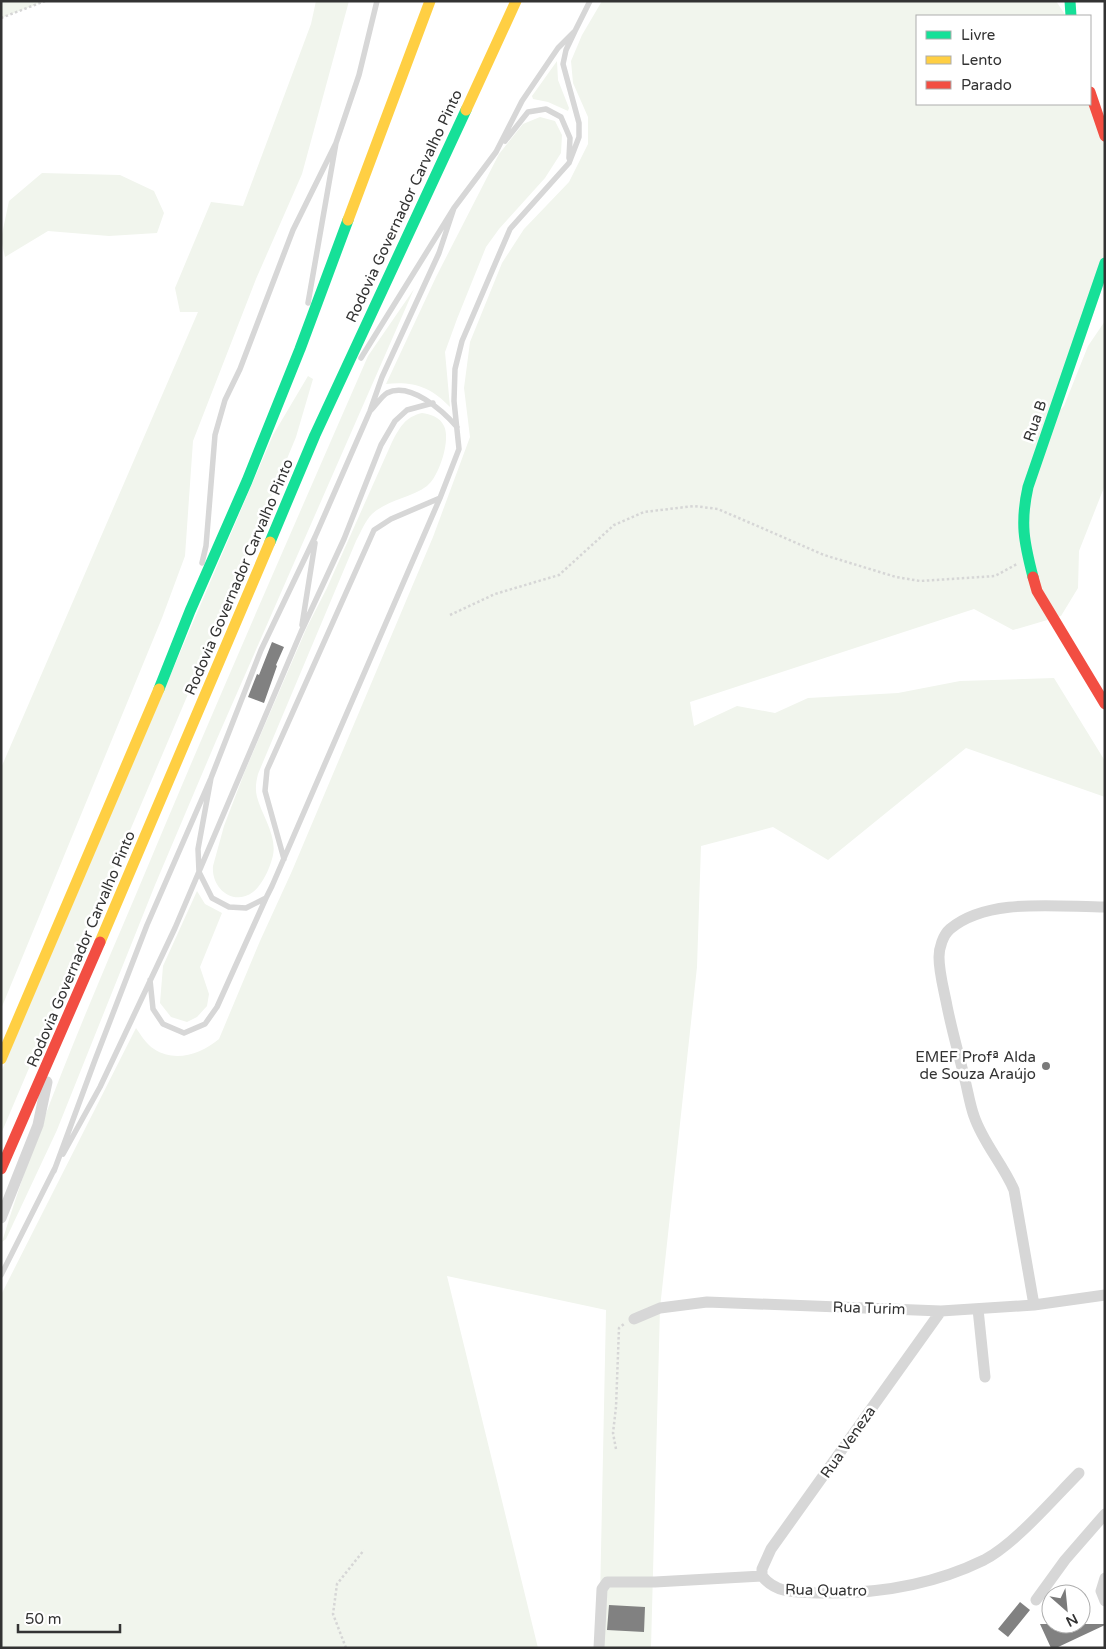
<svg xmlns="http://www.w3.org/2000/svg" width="1106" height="1649" viewBox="0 0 1106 1649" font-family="'Varela Round',sans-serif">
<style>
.green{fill:#f1f5ed}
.building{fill:#818181}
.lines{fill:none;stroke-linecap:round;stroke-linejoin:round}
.path{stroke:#d6d6d6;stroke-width:2.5;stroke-dasharray:2.5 2.5;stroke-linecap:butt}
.lane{stroke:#d7d7d7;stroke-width:5.5}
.street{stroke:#d7d7d7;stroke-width:11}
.fast{stroke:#16e098;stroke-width:11}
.slow{stroke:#ffcf43;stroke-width:11}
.jam{stroke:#f24e42;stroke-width:11}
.poi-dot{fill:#7a7a7a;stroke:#fff;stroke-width:2}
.labels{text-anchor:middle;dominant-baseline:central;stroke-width:5;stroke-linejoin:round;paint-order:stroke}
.street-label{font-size:15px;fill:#333;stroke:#fff}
.poi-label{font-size:15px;fill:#333;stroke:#fff;text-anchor:end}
</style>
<rect width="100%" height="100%" fill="#fff"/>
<path class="green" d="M1,1H45L1,18Z
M316,1H349L302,174L256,279L193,441L185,556L162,618L1,1009V768L198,312H180L175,288L211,202L243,206L311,24Z
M602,1H1056L1066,16H917V104H1090L1105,142V263L1053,417L1064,406L1088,346L1105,321V485L1079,551L1078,588L1061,616L1013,630L974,609L690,702L694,726L737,706L775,713L808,698L898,693L960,681L1054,678L1105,761V797L966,748L828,860L773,827L701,846L697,967L660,1308L651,1648H599L606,1310L447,1276L538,1648H1V1295L136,1028C141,1035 146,1044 154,1049C175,1063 201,1054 219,1039L260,941L292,871L433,537L470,437L464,388L470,342L502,263L524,229L569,182L588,144V117L573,83L571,61L582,35Z
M557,61L558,80L569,108L568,111L548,102L533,99L532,96Z
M540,117L555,121L562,135L561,153L545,178L499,229L486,247L457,319L445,352L450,407C431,387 413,381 386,384L436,277L499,154L523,124Z
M42,173L120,175L154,191L164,213L157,233L109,236L48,231L5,257L1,239L9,201Z
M414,289L216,741L155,885L57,1130L6,1239L2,1242C38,1123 88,1007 137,892C212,712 290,535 368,356Z
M308,376L313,379L296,437L248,553L1,1134V1072L273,435Z
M422,413C430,414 440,417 444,426C451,440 439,477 427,486C411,498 387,500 372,514C365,521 361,532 356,541L258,774C256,782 255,789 257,797C262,816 279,838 272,859C269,870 262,885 253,892C233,907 211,888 213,866L224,826L245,771L307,627L327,588L392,442C400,427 405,417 422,413Z
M197,891L205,904L222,913L200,967L209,994L207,1006L197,1017L187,1022L171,1017L160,1003L163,966Z"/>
<path class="building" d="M272,642L284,647L276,665L277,666L264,703L248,697L257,674L259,675Z
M1020,1602L1030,1610L1008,1637L998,1629Z
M609,1605L645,1607L644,1632L607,1630Z
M1040,1624H1105V1625L1056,1648H1051Z"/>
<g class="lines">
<path class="path" d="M1,18L45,1
M450,615L495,594L559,575L614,525L644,512L694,506L718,509L824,555L896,577L920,581L995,576L1017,564
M616,1449L613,1433L616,1407L619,1328L624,1324
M346,1648L333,1614L337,1584L364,1550"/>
<path class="lane" d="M505,141L528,112L546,109L561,117L570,138L569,158
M308,303L336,143L359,75L377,1
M361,358L454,208L496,152L522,101L558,48L575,31L590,1
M371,410C376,405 382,396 387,393C410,381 443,411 457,427
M202,563L206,546L215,435L225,400L240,369L293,230L336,143
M302,625L315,543
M211,778L198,849L199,872L212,898L229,907L246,908L266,898L272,886L440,498L459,449L454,401L455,369L462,341L510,229L569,163L579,137V123L563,64L566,50L575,31
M284,859L265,791L267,770L374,530L391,519L440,498
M150,980L153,1009L163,1024L184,1033L205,1024L217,1007L266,898
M63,1154L100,1087L175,928L301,632L344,539L381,445L395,421L407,410L433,403
M54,1171L95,1060L147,925L211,778L261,650L315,537L370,411L382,377L439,253L454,208
M1,1275L55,1168"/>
<path class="street" d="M1,1218L38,1125L47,1082
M1034,1305L1014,1190C1003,1164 983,1143 974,1116C970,1105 968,1092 965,1080C959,1055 952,1031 947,1006C944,990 939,973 939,957C939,948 943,935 950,929C988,897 1058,907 1105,907
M978,1309L985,1377
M634,1319L660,1308L707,1302L941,1311L1034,1305L1105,1295
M762,1576C777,1595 799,1592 821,1593C877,1594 933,1585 984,1560C1016,1543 1053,1499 1079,1473
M762,1576V1569L771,1549L941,1311
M1105,1578L1101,1591L1105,1601
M1036,1600L1065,1560L1105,1514
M599,1648L602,1589L607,1582H655L762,1576"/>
<path class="fast" d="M1070,1L1071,16
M270,542L315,435L466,110
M1033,577C1024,542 1020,523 1028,487L1105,263
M159,689L190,611L247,481L300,349L348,220"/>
<path class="slow" d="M466,110L516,1
M348,220L430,1
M100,942L270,542
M1,1059L159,689"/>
<path class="jam" d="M1090,92L1105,136
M1033,577L1037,591L1105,704
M1,1169L100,942"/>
</g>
<circle class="poi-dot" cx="1046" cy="1066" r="5"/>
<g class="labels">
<g class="street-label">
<text transform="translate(404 206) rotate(-65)">Rodovia Governador Carvalho Pinto</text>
<text transform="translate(1035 421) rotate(-71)">Rua B</text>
<text transform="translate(239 577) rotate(-67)">Rodovia Governador Carvalho Pinto</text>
<text transform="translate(81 949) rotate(-67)">Rodovia Governador Carvalho Pinto</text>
<text transform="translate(869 1308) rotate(2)">Rua Turim</text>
<text transform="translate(848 1442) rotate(-55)">Rua Veneza</text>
<text transform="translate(826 1590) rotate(1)">Rua Quatro</text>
</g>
<g class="poi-label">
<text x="1036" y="1057">EMEF Profª Alda<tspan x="1036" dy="17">de Souza Araújo</tspan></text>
</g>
</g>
<rect width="1106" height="1649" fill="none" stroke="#333333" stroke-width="5"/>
<rect x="916" y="15" width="175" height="90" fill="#ffffff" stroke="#adadad"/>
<rect x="926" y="31" width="25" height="8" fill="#16e098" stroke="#adadad"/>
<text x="961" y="40" font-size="15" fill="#333333">Livre</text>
<rect x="926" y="56" width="25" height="8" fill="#ffcf43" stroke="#adadad"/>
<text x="961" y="65" font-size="15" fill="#333333">Lento</text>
<rect x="926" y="81" width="25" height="8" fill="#f24e42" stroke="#adadad"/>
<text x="961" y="90" font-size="15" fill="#333333">Parado</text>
<g transform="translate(1066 1609) rotate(153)"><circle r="24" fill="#ffffff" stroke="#adadad"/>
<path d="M0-4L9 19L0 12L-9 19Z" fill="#7a7a7a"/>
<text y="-8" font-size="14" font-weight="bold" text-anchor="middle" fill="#333333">N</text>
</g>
<path d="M18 1624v8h102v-8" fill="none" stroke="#333333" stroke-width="2.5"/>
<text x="25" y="1624" font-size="15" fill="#333333" stroke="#ffffff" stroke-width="4" paint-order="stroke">50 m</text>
</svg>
